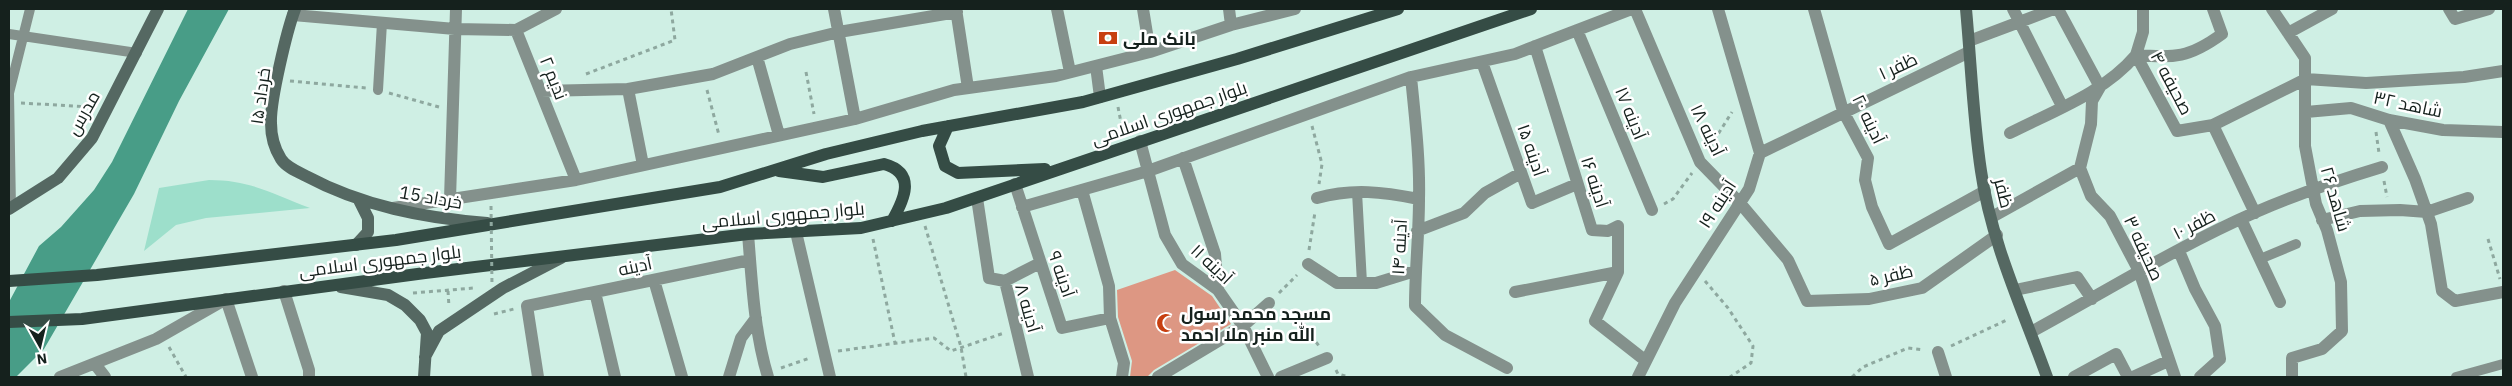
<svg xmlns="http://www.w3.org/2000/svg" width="2512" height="386" viewBox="0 0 2512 386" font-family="'IBM Plex Sans',Cairo,sans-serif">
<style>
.green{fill:#9ddfcb}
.water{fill:#489d87}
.building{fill:#dd9783}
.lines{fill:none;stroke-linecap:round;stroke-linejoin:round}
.path{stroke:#8ea89f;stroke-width:3;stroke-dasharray:4 4;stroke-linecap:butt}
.lane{stroke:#84918c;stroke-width:10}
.street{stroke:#84918c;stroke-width:12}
.secondary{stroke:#556862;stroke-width:12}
.primary{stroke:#354c45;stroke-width:12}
.path-bridge{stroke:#8ea89f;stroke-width:3;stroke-dasharray:4 4;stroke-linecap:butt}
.labels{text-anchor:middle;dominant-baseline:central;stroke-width:5;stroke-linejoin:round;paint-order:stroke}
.poi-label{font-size:18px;font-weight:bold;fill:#15211d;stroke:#fff;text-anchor:start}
.street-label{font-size:18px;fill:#15211d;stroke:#fff}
</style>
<rect width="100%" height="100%" fill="#cfefe4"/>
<path class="green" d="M209,180C251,180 272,194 310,208L206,218L176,225L144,251L159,188Z"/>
<path class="water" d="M188,9H229L179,101L134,194L44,349L16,377H9V302L39,246L61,227L94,190L112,162Z"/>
<path class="building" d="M1175,270L1212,296L1231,324L1154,370L1147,377H1130L1132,361L1118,317L1117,290Z"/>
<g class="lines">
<path class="path" d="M806,72L814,114
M586,74L675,40L671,9
M290,81L366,88
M707,90L719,135
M389,93L439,107
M21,103L92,107
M1118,107L1123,133
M1312,126L1322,164L1319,184
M2376,132L2379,153
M1710,147L1732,112
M2384,181L2387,197
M1664,204L1673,199L1692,173
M925,226L961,347L966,377
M873,239L895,343
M2488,239L2500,279
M1309,250L1315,212
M1705,281L1728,308L1753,346L1751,363L1730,377
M448,291L449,307
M413,293L474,288
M1279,293L1297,275
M1282,310L1300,320L1319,346
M494,314L514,309
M1951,346L2009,319
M169,347L186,377
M838,351L934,338L951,351L1004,333
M781,368L810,358
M1336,370L1338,374L1349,377
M1852,377L1863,367L1908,348L1924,350"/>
<path class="lane" d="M9,34L137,53
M378,90L382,23
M1357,192L1362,283
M11,208L9,93L30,9
M2260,259L2296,244
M2456,377L2503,364"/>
<path class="street" d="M556,9L516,30L576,180
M834,9L855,119
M956,9L968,88
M1057,9L1070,72
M1143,9L1150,52
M1229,9L1231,25
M1635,9L1700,162L1740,203L1788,260L1807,301L1869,299L1922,288L1997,235
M1814,9L1843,111L1868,158L1865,180L1872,207L1889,244L1985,191
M2013,9L2062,106
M2143,9V32L2136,55L2177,131L2213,125L2255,213
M2272,9L2305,58V146L2316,204L2327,230L2341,282L2342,331L2322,349L2292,358V377
M2449,9L2455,19L2489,9
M293,15L455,29L516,30
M1577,30L1652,210
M2288,33L2332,9
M1969,41L2054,9
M1535,46L1592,230L1608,231L1618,226V272L1595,321L1646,361
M757,57L779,135
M1482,62L1532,203L1577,184
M1096,66L1100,97
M1411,77C1415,118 1420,159 1419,199C1419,235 1415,270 1415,306L1445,335L1507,368
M628,89L643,165
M541,91L628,89L713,74L790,44L839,32L957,12
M2306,112L2351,108L2389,120L2443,130L2503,132
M2389,120L2415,179L2431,224L2442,291L2455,301L2503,292
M2213,125L2306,79L2366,83L2464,77L2503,71
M2010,133C2053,111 2104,93 2136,55C2175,58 2189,58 2222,34L2213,9
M1140,141L1165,235L1182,264L1218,290L1243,326L1268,377
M1760,153L1969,52
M1183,158L1215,254L1218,290
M2080,168L2091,196L2110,216L2139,271L2175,377
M1015,184L1062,328L1110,318
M1082,190L1109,286L1110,318L1124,363L1122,377
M977,198L989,278L1005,281L1028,377
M1317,198C1353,188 1383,192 1419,199
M450,199L456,9
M1022,207L1148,171L1411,77L1515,54L1632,9
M393,208L576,180L855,119L954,90L1056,76L1150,52L1231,25L1295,9
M1992,217L2080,168L2091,124L2092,101L2100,87L2058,9
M2241,219L2280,302
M2322,220L2360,211L2400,210L2427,212L2468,198
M1417,231L1464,213L1485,193L1521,173
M796,232L830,377
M748,234C752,282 754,331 768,377
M2179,251L2195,289L2215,326L2220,359L2200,377
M1308,264L1337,283H1376L1415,271
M654,280L682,377
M1005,281L1040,263
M2015,290L2077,277L2092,299
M284,291L309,370V377
M595,292L615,377
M1515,292L1618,272
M2031,332C2105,292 2178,246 2256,212C2297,194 2339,180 2382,167
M1938,352L1946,377
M95,364L105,377
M60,377L156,339L226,299L252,377
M538,377L527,306L750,260
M729,377L741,338L756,318
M1158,377L1243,326L1269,303
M1281,377L1327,358
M1638,377L1675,303L1749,189L1760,153L1718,9
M2074,377L2116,354L2128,377
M2133,377L2168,361"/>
<path class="secondary" d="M295,9C287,30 270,101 271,123C271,136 274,148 281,159C286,167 298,172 306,176C362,206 424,218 487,223
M1966,9C1971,63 1973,118 1981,171C1991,242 2023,310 2047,377
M9,209L58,178L92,138L158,9
M356,245L368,232V218L359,200
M341,287L388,295L405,305L420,320L427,333L424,377
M425,357L439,331L503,288L561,258"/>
<path class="primary" d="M948,126L939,146L945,166L958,173L1045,169
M779,171L823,177L884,164C917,173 904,200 892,221
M9,281L97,275L396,240L720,187L826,154L922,131L1083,102L1237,59L1398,9
M9,322L82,319L425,273L748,234L861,228L946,208L1531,9"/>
<path class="path-bridge" d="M491,206L492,286"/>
</g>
<defs>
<g id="bank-bare" transform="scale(1.5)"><path d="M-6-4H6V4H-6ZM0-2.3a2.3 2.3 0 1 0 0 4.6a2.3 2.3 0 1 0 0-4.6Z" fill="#c73f10" stroke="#fff" stroke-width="2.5" paint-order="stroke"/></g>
<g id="mosque-bare" transform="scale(1.5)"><path d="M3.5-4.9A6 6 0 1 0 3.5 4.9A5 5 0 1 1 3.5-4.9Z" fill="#c73f10" stroke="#fff" stroke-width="2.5" paint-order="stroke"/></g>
</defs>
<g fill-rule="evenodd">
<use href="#bank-bare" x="1108" y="38"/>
<use href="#mosque-bare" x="1166" y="323"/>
</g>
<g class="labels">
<g class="poi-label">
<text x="1123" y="38">بانک ملی</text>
<text x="1181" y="313">مسجد محمد رسول<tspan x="1181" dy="21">الله منبر ملا احمد</tspan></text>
</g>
<g class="street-label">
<text transform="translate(1898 66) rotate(-25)">ظفر ۱</text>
<text transform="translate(554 78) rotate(68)">ندیم ۲</text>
<text transform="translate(2172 83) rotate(62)">صحیفه ۴</text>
<text transform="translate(260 96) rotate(-82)">۱۵ خرداد</text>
<text transform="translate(2408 104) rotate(12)">شاهد ۳۲</text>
<text transform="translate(83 113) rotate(-60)">مدرس</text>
<text transform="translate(1169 113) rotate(-19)">بلوار جمهوری اسلامی</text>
<text transform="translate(1631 113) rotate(68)">آدینه ۱۷</text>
<text transform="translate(1869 119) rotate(64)">آدینه ۲۰</text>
<text transform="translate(1708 130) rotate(64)">آدینه ۱۸</text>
<text transform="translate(1532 150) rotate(71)">آدینه ۱۵</text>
<text transform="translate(1595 182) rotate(72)">آدینه ۱۶</text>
<text transform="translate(2004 193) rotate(76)">ظفر</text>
<text transform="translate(431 197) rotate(10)">15 خرداد</text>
<text transform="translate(2336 199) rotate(74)">شاهد ۲۶</text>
<text transform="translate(1717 204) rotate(-57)">آدینه ۱۹</text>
<text transform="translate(783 215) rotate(-5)">بلوار جمهوری اسلامی</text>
<text transform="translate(2194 224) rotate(-27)">ظفر ۱۰</text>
<text transform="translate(1399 247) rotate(-87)">آدینه ۱۴</text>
<text transform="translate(2144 248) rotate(65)">صحیفه ۳</text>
<text transform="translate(380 261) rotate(-7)">بلوار جمهوری اسلامی</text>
<text transform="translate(1212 264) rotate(43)">آدینه ۱۱</text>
<text transform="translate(635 266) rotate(-12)">آدینه</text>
<text transform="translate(1062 274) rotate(71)">آدینه ۹</text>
<text transform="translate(1891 275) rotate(-13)">ظفر ۵</text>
<text transform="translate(1028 308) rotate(74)">آدینه ۸</text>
</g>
</g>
<rect width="2512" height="386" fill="none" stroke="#15211d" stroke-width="20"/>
<g transform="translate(40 346) rotate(172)" stroke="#ffffff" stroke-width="4" paint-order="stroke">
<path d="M0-4L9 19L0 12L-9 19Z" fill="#15211d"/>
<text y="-8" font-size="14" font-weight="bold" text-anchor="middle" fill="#15211d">N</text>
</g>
</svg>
